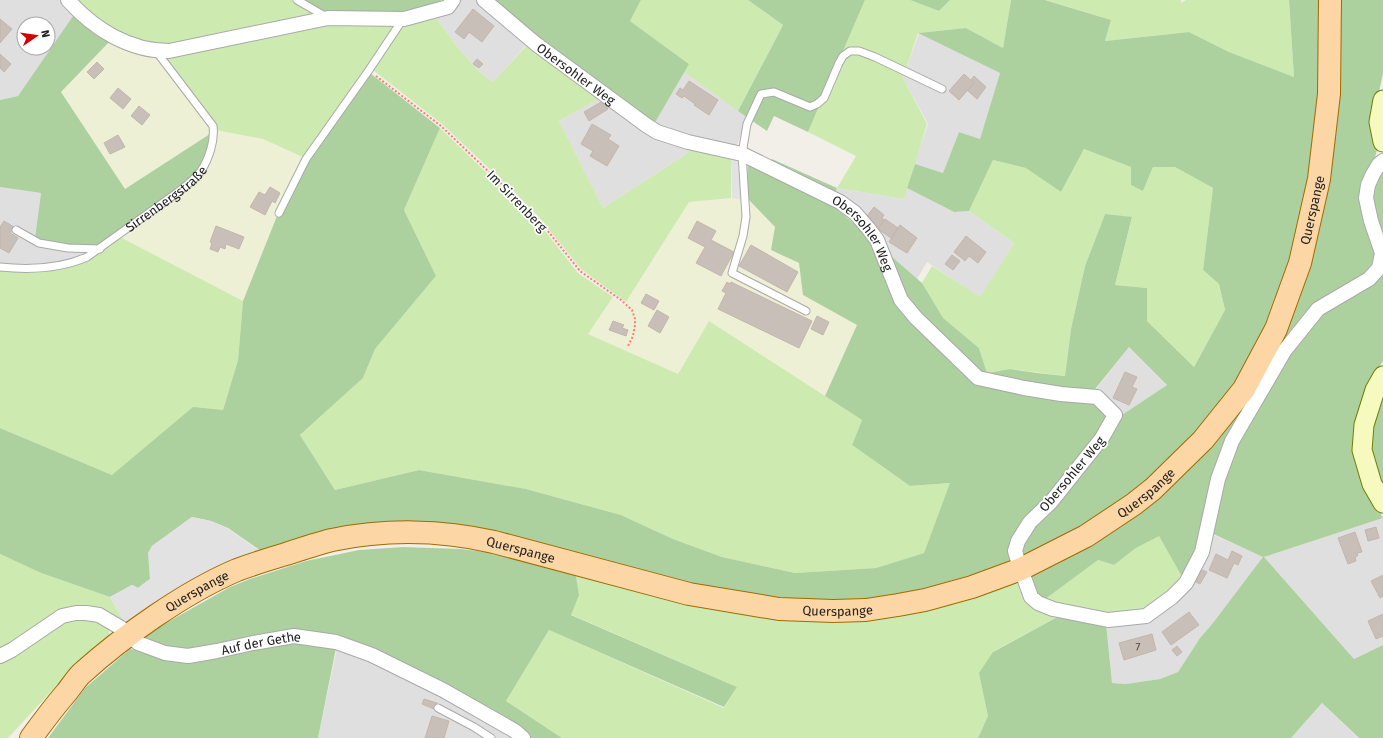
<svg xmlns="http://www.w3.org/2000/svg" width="1383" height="738" viewBox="0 0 1383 738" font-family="'Fira Sans',sans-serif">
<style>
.residential{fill:#e0dfdf;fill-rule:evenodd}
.farmland{fill:#eef0d5}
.grass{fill:#cdebb0}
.forest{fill:#add19e}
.parking{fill:#e2e2e2}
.building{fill:#c7bfb8;stroke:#c4b6ab}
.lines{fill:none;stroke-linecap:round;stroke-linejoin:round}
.lane-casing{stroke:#a9a9a9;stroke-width:9}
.street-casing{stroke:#a9a9a9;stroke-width:16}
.secondary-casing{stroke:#707d05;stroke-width:21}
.primary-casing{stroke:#a06b00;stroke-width:24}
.path{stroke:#fa8072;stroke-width:2;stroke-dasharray:2 2;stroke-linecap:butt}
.lane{stroke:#fff;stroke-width:7}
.street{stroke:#fff;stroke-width:14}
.secondary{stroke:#f7fabf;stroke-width:19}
.primary{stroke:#fcd6a4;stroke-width:22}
.labels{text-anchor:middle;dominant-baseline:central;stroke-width:3.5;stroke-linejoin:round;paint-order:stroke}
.number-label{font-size:11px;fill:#4b4948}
.street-label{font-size:13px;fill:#222;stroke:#fff}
</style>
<rect width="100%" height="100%" fill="#f2efe9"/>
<path class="residential" d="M0,0H63L75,13L18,96L0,100ZM24,24H48V48H24Z
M455,0H481L530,41L493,82L478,71L459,49L433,14Z
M919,33L1000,73L980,139L959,132L943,173L914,164L928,124L903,78Z
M684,72L746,116L738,143L734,147L653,126Z
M602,97L697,147L603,208L559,121Z
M0,187L41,193L35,238L96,251L86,256L53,265H0Z
M837,188L904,199L907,188L954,212L969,211L1014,243L980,298L927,262L917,279L830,203Z
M1129,347L1167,385L1120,417L1095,390Z
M1383,518V645L1354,659L1264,557Z
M1209,533L1264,557L1213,624L1200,638L1178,672L1160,679L1127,684L1112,683L1106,623Z
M337,648L373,660L518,738H318Z
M1322,703L1358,738H1291Z"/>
<path class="farmland" d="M110,41L156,55L213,132L125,189L60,91Z
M216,130L263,139L305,158L277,216L243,301L120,237Z
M732,198L749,200L775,227L799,263L803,295L857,325L825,396L709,321L678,374L588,334L613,298L624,306L689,202Z"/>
<path class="grass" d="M75,0H293L324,16L165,48L115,32Z
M641,0H748L783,25L738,111L684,72L689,64L630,21Z
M865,0H910L939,11L950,0H1011L1003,48L966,28L918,33L903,78L927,124L904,199L837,188L856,156L808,132Z
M1046,0H1181V3L1186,0H1289L1294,77L1229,52L1189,32L1105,41L1111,20Z
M433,14L459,49L478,71L493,82L530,42L602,97L559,121L603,208L697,147L731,154V198L689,202L626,302L581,269L539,217L512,190L442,124L373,70L404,21Z
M328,21H399L305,158L263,139L216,130L161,54Z
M440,128L538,222L578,273L613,297L588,334L678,374L709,321L862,420L852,445L910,486L951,483L924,553L876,568L795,573L722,557L673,539L621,515L526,489L419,470L335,490L300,435L363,378L375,349L436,276L404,210Z
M1084,149L1131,167L1143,191L1153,167H1175L1213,188L1203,270L1219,284L1225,310L1194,367L1147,321V288L1115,285L1132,218L1105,214L1085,266L1071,329L1065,376L1010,369L987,373L979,348L942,318L922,283L932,266L980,297L1014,243L969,211L993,160L1026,167L1061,192Z
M120,237L243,301L238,360L223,410L112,475L0,428V268L74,264Z
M1159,535L1184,580L1144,615L1108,616L1044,600L1098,560L1114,565L1136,548Z
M0,554L41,573L110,597L124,621L100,610L67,609L0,652Z
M575,571L680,602L726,612L801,620L934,609L1023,582L1063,614L994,651L980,673L988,716L978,738H562L506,701L549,630L724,708L737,687L570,614Z
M98,619C106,625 112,627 108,637L72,669L8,738H0V660L64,620Z"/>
<path class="forest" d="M301,0H450L406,16L327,14Z
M486,0H641L630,21L689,64L653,126Z
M748,0H865L808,132L774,116L767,131L738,111L783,25Z
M910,0H950L939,11Z
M1011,0H1045L1111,20L1105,41L1189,32L1229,52L1294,77L1289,0H1322L1324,91L1316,176L1296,257L1281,304L1274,322L1253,359L1236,386L1199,434L1149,486L1115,510L1074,533L1023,558L1020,549L1021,541L1032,524L1053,504L1090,460L1104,441L1116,419L1167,385L1129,347L1091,394L1113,416L1100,437L1086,455L1049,501L1026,521L1012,540V551L1015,561L971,575L907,593L873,598L798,601L738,594L597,561L486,531L435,522L371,524L326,532L261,551L228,528L211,521L192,517L152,546L149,553L150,579L138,588L132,585L110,597L41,573L0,554V428L112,475L193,407L223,410L238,360L243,301L277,216L279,215L306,159L370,73L440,128L404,210L436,276L375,349L363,378L300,435L335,490L419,470L526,489L621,515L673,539L722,557L795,573L876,568L924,553L950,483L910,486L852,445L862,420L825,396L857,325L803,295L799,263L771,250L775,227L749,200L747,180L748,165L769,169L772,159L837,188L830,203L922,283L943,318L979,348L987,373L1010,369L1037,373L1065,376L1071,329L1085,266L1105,214L1132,217L1115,285L1147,288V321L1194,367L1225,310L1219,284L1203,270L1213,188L1175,167H1153L1143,191L1131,185V167L1084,149L1061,192L1026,168L993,160L969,211L954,212L907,188L915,164L943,173L959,132L980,139L1000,73L918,33L966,28L1003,48Z
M1340,0H1383V73L1379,92L1375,124L1378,146L1364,201L1377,251L1376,265L1366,277L1315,307L1254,398L1199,551L1184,580L1159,536L1136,548L1114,565L1098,560L1044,600L1032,595L1026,578L1159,494L1283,333Z
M75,13L110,41L61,92L125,189L213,132C209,150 203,165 191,179L100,247L78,246L42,241L35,238L41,193L0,187V100L18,96Z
M1383,159V250L1370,200Z
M1383,257V361L1366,388L1365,486L1383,518L1264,557L1354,659L1383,645V738H1359L1322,703L1291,738H978L988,716L979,673L993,652L1063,614L1106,623L1112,683L1126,684L1160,679L1178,672L1200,638L1213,623L1263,557L1209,532L1235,442L1305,327L1352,293Z
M1383,388V492L1369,449V426Z
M403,547L461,549L501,554L575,571L579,595L571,615L737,687L724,707L549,630L506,701L562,738H527L445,688L296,634L190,653L166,649L143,638L166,623L230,587L250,579L306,561L359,550Z
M295,642L336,648L318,738H48L85,688L130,649L144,651L255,647Z"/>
<path class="parking" d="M731,155L740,158L743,200L732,198Z
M192,517L211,521L227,528L261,552L221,565L199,575L126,624L110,597L132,585L138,588L150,579L148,553L152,546Z"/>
<path class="building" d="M473,9L494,26L482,42L469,32L464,39L455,32Z
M0,19L12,29L0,43Z
M0,54L11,64L4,72L0,68Z
M477,59L483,64L479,68L473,64Z
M97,62L104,69L94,79L87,72Z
M964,74L974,83L959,100L949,91Z
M974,76L986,87L977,99L968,91L974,83L971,80Z
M689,81L718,100L709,115L694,105L695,104L684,96L682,98L676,94L680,88L683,90Z
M118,88L131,99L123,109L110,98Z
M603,101L608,109L589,121L584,112Z
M139,106L150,115L142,125L131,116Z
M592,124L611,135L608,139L619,146L607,166L590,156L593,151L581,144Z
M118,135L125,147L110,154L104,143Z
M270,187L280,193L275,203L272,201L265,215L250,207L259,192L265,195Z
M874,207L884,215L882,218L884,220L879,228L876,226L875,228L864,220Z
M885,219L898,228L891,238L878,229Z
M4,221L14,227L10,233L18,238L9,253L0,248V227Z
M697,221L716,231L711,240L734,252L721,276L696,263L705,247L688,238Z
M900,225L917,238L907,253L889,242Z
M216,226L244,237L239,249L226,244L225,249L220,247L218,252L210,249L212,243L210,242Z
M966,236L986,252L978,263L969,256L965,261L954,252Z
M751,245L798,272L787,292L739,266Z
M952,255L960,261L953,270L945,264Z
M727,282L730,284L731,282L812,321L799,348L718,309L726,293L722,291Z
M646,294L659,301L654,310L641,303Z
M657,310L669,317L660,333L648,326Z
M817,316L829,322L823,335L811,329Z
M613,321L624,325L622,328L628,330L626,336L609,330Z
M1125,372L1137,377L1132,387L1137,389L1129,405L1113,398Z
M1376,527L1379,538L1368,541L1365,530Z
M1355,532L1362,552L1357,553L1358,555L1355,558L1356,561L1348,564L1338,538Z
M1232,551L1242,556L1238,565L1234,563L1227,578L1209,570L1216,554L1228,560Z
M1200,569L1207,572L1200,584L1194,581Z
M1383,575V596L1380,598L1371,581Z
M1189,612L1199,625L1171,645L1162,632Z
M1383,614V636L1376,639L1368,621Z
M1152,634L1156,650L1124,660L1119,643Z
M1177,646L1182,652L1177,656L1172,650Z
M424,699L437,703L434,709L422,704Z
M432,716L449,721L444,738H425Z"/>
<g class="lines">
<g class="lane-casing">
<g id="lane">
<path d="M297,0L328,18"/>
<path d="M279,213L306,159L369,70L403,19"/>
<path d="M16,230L39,243L68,248L100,249"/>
<path id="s1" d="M0,267C29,270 60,269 87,257L178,192C186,186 195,179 201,171C209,159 215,140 213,126L156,51"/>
<path d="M806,311L732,273L743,236L746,217L742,154L747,124L761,94L774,92L810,107L817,104L824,98L839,63L843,56L850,51H859L875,57L942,89"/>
<path d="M438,708L474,727L491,738"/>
</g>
</g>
<g class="street-casing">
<g id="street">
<path d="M68,0C94,29 129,51 169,51L328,18L404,19L448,7L453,0"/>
<path id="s2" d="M484,0L536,44L646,125L657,132L688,142L742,154L840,202L855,213L868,228L877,240L901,300L916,318L978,378L1024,388L1061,394L1097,397L1115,415L1102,438L1051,502L1030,522L1018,541L1015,551L1018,561L1031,597L1038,603L1053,609L1108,620L1146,616L1172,597L1186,583L1202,552L1218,479L1232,441L1285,350L1318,309L1369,279L1379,268L1382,253L1371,221L1366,198L1368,185L1373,174L1379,164L1383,161"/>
<path id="s3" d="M0,656L12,650L62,616L76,613H86L99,615L121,628L138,643L165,653L188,656L217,651L253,643L294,636L336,642L372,655L443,690L515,731L523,738"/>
</g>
</g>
<g class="secondary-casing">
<path id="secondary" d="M1383,100L1379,122L1383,142
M1383,376L1375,390L1364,425L1362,450L1372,484L1383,503"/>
</g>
<g class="primary-casing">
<g id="primary">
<path id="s4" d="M31,738C42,723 54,707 66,693C71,687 76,679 81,674C123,636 185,592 237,570C253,564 269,559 286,554C301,549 316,544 332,540C385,529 442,530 494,542L689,594L779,609L833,611L866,610L898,605L925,600L972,587L1021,569L1086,536L1134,504L1153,489L1203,440L1244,389L1276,329L1300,263L1319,179L1329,94L1330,0"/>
</g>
</g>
<path class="path" d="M376,76L441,126L539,220L580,271L621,300L632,310L635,319V325L633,336L628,346"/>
<use href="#lane" class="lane"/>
<use href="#street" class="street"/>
<use href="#secondary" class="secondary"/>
<use href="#primary" class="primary"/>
</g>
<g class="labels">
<g class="number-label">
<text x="1138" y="647">7</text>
</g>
<g class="street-label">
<text stroke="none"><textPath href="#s2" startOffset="118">Obersohler Weg</textPath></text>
<text stroke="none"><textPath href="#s1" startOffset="187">Sirrenbergstraße</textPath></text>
<text transform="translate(517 201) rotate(46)">Im Sirrenberg</text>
<text stroke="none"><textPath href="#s4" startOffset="1556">Querspange</textPath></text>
<text stroke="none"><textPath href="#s2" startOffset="454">Obersohler Weg</textPath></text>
<text transform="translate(1072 474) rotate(-50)">Obersohler Weg</text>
<text stroke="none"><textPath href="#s4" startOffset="1220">Querspange</textPath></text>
<text stroke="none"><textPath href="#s4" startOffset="560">Querspange</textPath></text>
<text stroke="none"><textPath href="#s4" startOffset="224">Querspange</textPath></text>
<text stroke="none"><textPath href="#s4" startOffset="884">Querspange</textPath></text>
<text stroke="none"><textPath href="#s3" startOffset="286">Auf der Gethe</textPath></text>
</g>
</g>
<g transform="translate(36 36) rotate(77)"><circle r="19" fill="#ffffff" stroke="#a7a7a7"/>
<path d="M0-3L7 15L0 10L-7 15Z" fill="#d40000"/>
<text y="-6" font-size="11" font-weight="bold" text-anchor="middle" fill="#222222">N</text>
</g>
</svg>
